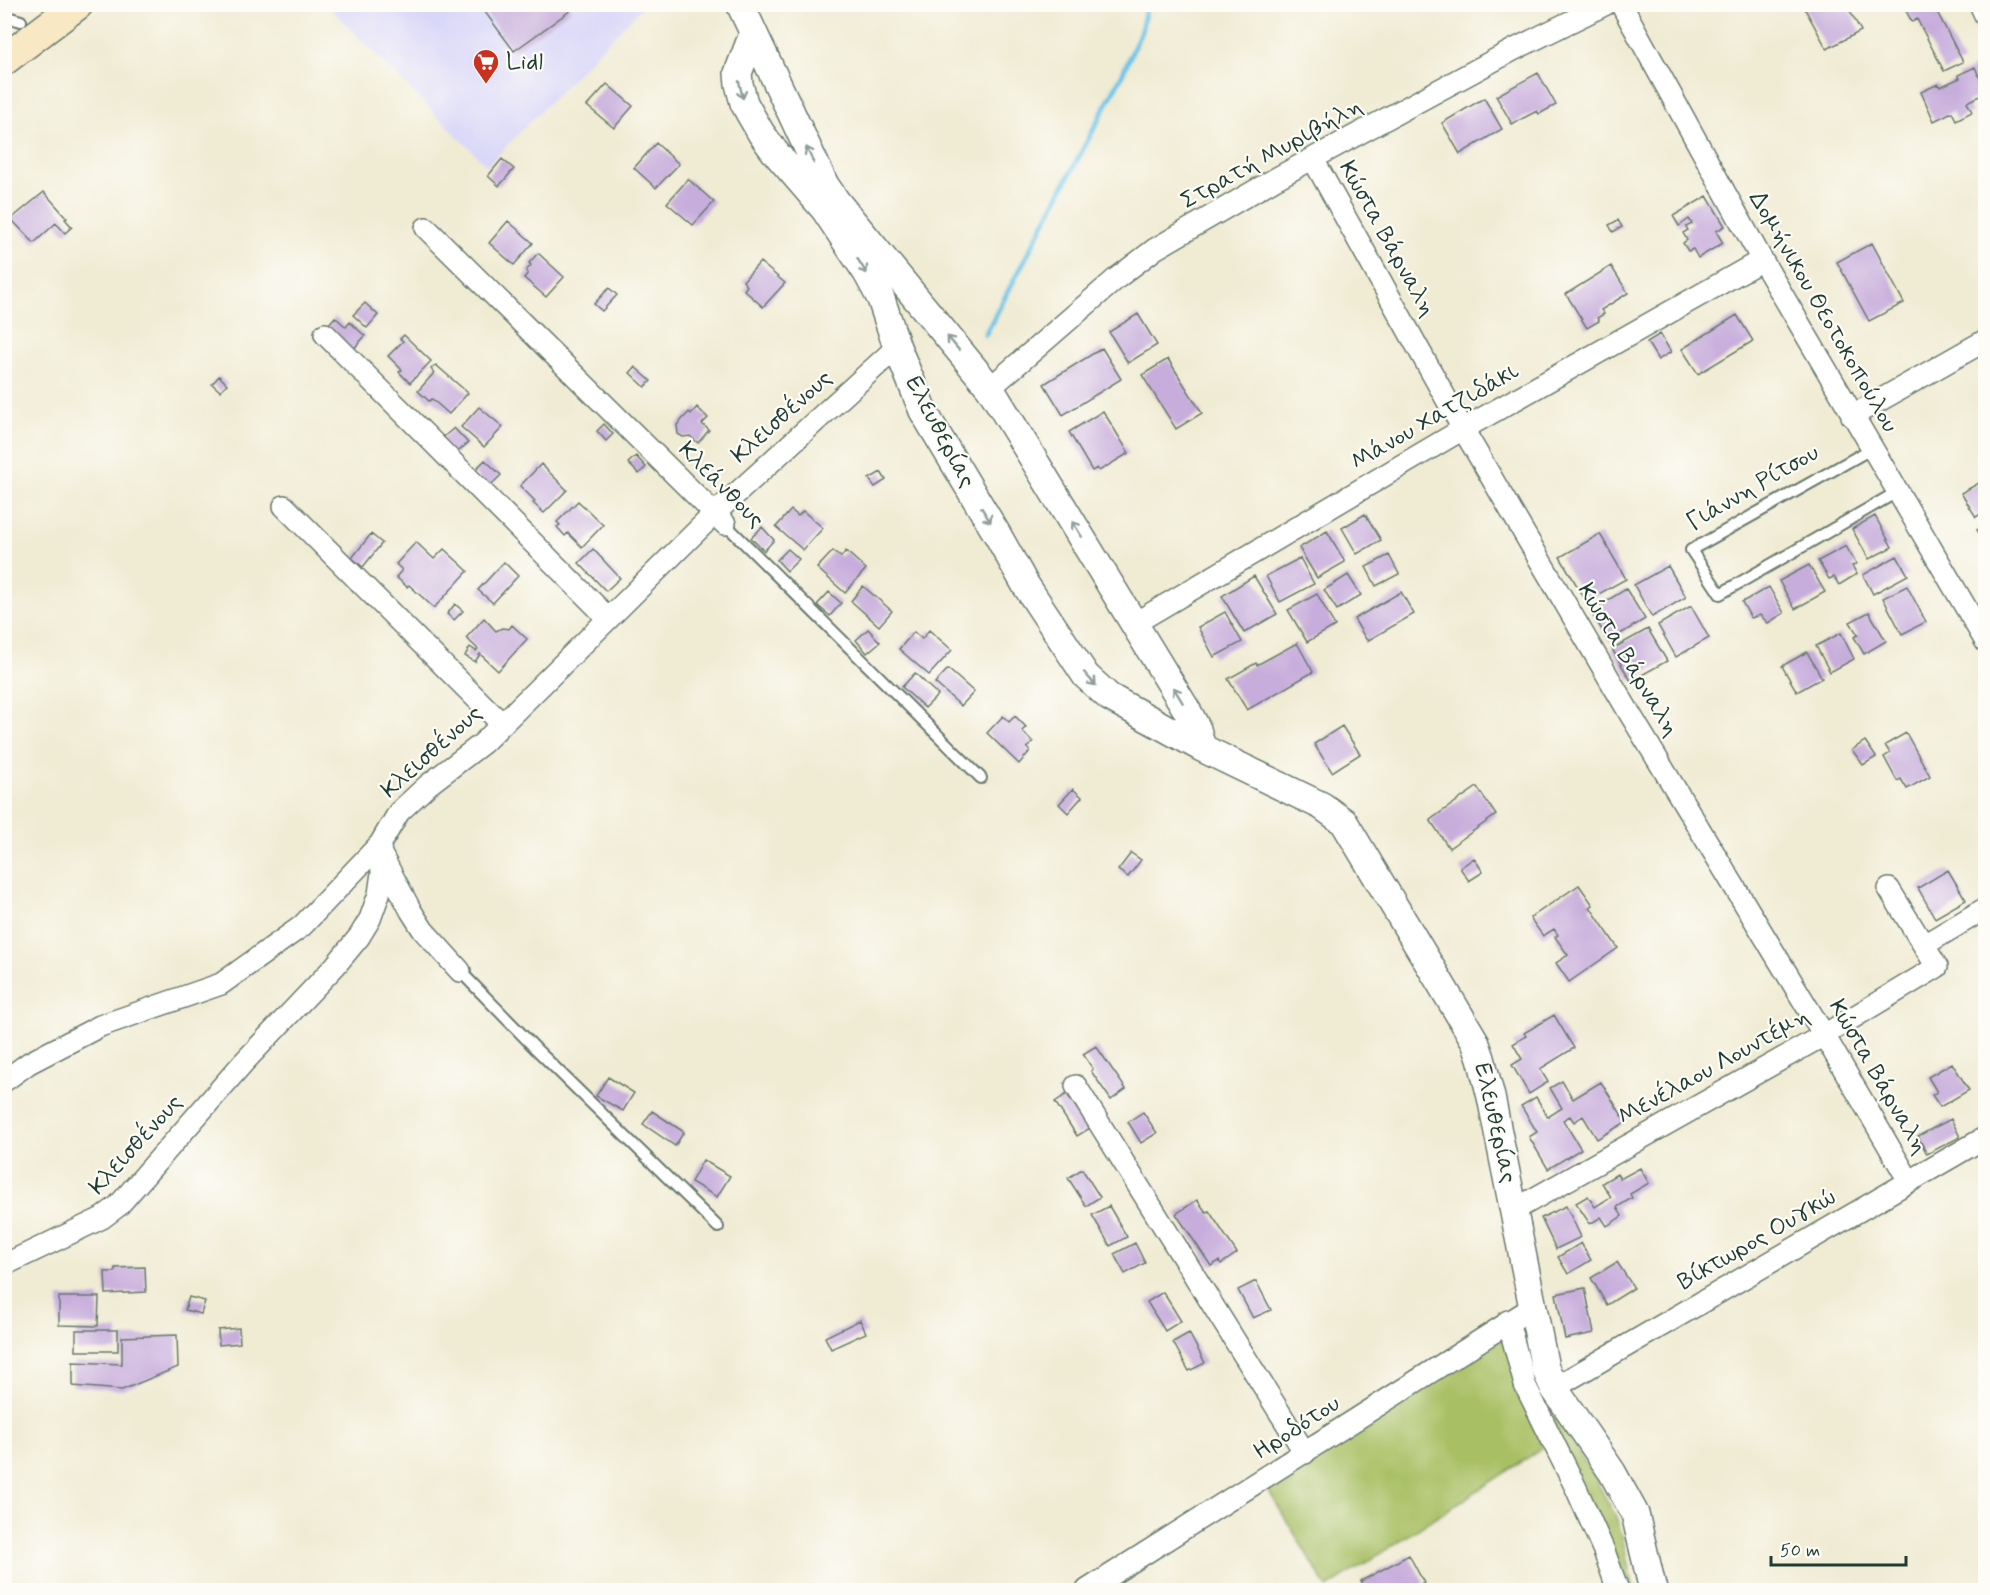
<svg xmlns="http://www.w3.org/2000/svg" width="1990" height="1595" viewBox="0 0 1990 1595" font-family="Mynerve,sans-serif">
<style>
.built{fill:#d9d7f8}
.green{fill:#a8bf64;stroke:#647e4c;stroke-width:1.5}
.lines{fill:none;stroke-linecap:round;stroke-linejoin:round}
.stream{stroke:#6ac4e8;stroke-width:5}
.building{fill:#c7addc}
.service-casing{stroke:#687a6c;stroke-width:14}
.minor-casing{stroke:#687a6c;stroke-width:24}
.tertiary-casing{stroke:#687a6c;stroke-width:30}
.secondary-casing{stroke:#687a6c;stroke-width:33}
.service{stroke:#fff;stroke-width:10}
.minor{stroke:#fff;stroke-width:21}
.tertiary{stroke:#fff;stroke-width:27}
.secondary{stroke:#f8e8c3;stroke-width:30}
.oneway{stroke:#8f9e9a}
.labels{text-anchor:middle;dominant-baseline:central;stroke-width:4.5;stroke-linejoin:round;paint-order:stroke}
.poi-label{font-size:24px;fill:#1f3d34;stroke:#fdfcf7;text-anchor:start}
.street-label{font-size:24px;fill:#1f3d34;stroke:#fdfcf7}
</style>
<rect width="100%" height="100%" fill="#fdfcf7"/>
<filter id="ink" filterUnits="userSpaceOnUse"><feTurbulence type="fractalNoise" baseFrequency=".0167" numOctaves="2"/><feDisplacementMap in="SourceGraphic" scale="12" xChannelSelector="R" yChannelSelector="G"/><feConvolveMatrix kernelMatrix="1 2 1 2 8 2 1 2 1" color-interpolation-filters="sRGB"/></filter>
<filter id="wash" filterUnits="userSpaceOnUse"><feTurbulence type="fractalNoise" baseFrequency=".008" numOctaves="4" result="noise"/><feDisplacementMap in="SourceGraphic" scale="24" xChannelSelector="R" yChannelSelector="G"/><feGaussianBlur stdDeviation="1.35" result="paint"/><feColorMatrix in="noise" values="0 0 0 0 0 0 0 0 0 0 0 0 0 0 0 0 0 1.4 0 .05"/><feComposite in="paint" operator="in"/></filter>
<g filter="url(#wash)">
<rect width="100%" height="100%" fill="#f0ebd3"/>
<path class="built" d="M327,5H644L487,166Z"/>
<path class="green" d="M1523,1330L1533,1380L1544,1401L1592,1473L1616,1517L1623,1539L1633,1590H1626L1546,1418L1516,1331Z
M1502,1336L1543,1448L1327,1588L1267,1488Z"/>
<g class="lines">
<path class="stream" d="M985,335L1122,75L1141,31L1147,4"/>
</g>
<g id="blocks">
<path class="building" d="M479,4H567L571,10L514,51Z
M1814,4H1846L1861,31L1827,49L1805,9Z
M1908,5H1927L1931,12L1936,10L1963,62L1944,71L1917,19L1912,22L1904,7Z
M1975,67L1986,93L1967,102L1972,112L1956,120L1952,112L1934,121L1921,92L1938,84L1940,87L1960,78L1958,75Z
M1538,73L1556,105L1539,114L1537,111L1512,124L1496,96Z
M607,84L633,106L614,128L587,106Z
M1484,98L1502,129L1460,154L1442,123Z
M656,143L679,164L656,188L634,168Z
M502,159L514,169L499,186L488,176Z
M688,179L714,202L693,225L667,203Z
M44,192L67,218L65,219L72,227L65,233L56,223L34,243L11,219Z
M1707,196L1725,226L1716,231L1723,243L1698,258L1693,249L1688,251L1683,243L1687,240L1683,233L1688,230L1686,227L1692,224L1689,219L1679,226L1673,216Z
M1618,220L1622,227L1613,232L1609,225Z
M508,221L533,243L514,265L489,243Z
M1872,243L1904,303L1869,321L1837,262Z
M538,253L564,277L546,297L524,278L528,273L526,271L531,265L529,263Z
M760,262L785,283L763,307L744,290L747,286L743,281Z
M1611,266L1628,293L1601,310L1604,314L1597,318L1599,321L1587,328L1566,294Z
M609,288L617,295L602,311L594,304Z
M365,303L378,315L367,328L353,315Z
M1138,314L1157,345L1128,363L1109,332Z
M1737,315L1753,341L1698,374L1682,349Z
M335,317L346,327L350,322L365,336L351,352L328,325Z
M1660,334L1671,352L1658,360L1647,342Z
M404,335L431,361L410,383L399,372L402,370L388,356L403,341L400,339Z
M1102,348L1121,379L1063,415L1044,384Z
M1168,359L1202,413L1176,429L1142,375Z
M436,365L468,393L449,414L432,399L429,401L418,391L434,373L431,369Z
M635,367L651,381L645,387L630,373Z
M219,376L227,384L220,391L212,384Z
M479,407L503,427L484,447L461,427Z
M697,407L708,418L702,424L709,430L698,443L690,436L683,437L678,434L677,425L689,412L691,414Z
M1103,411L1129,453L1099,471L1097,468L1092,471L1069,432Z
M604,424L613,434L606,441L597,431Z
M454,428L468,443L454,455L440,440Z
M636,456L646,467L639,474L628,463Z
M485,460L501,475L488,488L473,472Z
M541,464L567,490L544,513L533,503L535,501L520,486Z
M881,472L886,480L875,487L869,479Z
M1986,479V511L1976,517L1961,493Z
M578,501L603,525L582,547L568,533L565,536L557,527L560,525L557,522Z
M791,510L798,516L803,511L823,528L803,550L776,527Z
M1365,514L1381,540L1357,554L1342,528Z
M1875,516L1892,547L1869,559L1852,529Z
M1986,525V544L1977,530Z
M762,527L774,540L764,551L751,538Z
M1327,531L1345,562L1317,578L1299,548Z
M371,534L382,543L363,567L352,558Z
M1600,534L1626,579L1586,601L1560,557Z
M416,542L434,559L444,549L468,571L434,608L409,585L407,587L396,577L402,570L396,564Z
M1846,546L1856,564L1852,566L1857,574L1839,585L1834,577L1829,579L1818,561Z
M593,549L620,578L606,591L579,563Z
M788,549L799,559L787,571L777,560Z
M833,551L841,557L846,551L866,569L845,593L817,568Z
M1389,555L1399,574L1376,586L1366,567Z
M1897,556L1908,575L1873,594L1863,575Z
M1300,558L1314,584L1280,602L1266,576Z
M504,562L518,576L493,603L478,590Z
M1809,565L1825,592L1795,609L1779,581Z
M1668,566L1686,597L1652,617L1634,585Z
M1348,575L1361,595L1337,610L1324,590Z
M1254,576L1277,614L1244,633L1222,596Z
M863,586L892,611L879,626L851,601Z
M1907,586L1926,622L1902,634L1883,598Z
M1769,587L1784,613L1768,623L1760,615L1751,618L1742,602Z
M1626,589L1645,619L1609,641L1590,611Z
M829,592L841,603L830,616L817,605Z
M1401,592L1414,614L1367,641L1354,619Z
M1317,594L1335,626L1307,642L1288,610Z
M455,604L463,611L454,620L447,614Z
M1691,606L1709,638L1676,657L1658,625Z
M1225,612L1242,642L1214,657L1198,627Z
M1869,612L1886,641L1864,654L1854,637L1858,635L1850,622Z
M484,618L496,631L502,628L509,629L512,625L527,639L498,671L480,654L475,662L465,656L470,647L476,651L478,649L466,638Z
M868,629L880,642L867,653L856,640Z
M1648,629L1667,661L1631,681L1612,649Z
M929,630L952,650L929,675L899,649L914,632L922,639Z
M1841,633L1854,659L1830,672L1816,646Z
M1297,643L1313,672L1247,710L1228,679L1256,663L1257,665Z
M1807,652L1822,678L1797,692L1782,666Z
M948,669L974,692L961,706L935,683Z
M915,673L938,695L925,708L902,687Z
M1003,716L1009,722L1015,716L1026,727L1022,731L1033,742L1027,748L1030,751L1019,764L987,733Z
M1342,726L1360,754L1332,772L1314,744Z
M1906,733L1930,776L1907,789L1901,779L1897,781L1884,757L1890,753L1885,745Z
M1865,741L1876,757L1863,765L1852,750Z
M1477,787L1496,815L1449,848L1430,820Z
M1073,789L1082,797L1068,813L1059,804Z
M1131,853L1141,860L1128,877L1118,870Z
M1474,858L1483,872L1469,881L1460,868Z
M1948,870L1966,900L1935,918L1918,888Z
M1579,885L1593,905L1590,907L1618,948L1569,982L1556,963L1568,955L1555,937L1558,935L1554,929L1543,936L1530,918Z
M1554,1015L1574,1048L1540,1069L1548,1082L1529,1094L1512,1065L1522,1059L1513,1044L1526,1036L1524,1033Z
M1096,1046L1126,1089L1111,1100L1091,1071L1093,1069L1083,1054Z
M1952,1063L1969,1090L1940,1107L1932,1095L1937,1092L1928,1077Z
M608,1077L634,1093L623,1111L596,1096Z
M1562,1081L1573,1099L1601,1082L1626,1122L1597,1139L1583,1116L1574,1122L1570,1116L1563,1120L1581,1149L1548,1169L1529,1137L1537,1132L1521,1106L1536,1097L1548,1117L1562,1108L1550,1088Z
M1067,1094L1090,1128L1077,1136L1055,1102Z
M652,1111L684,1132L675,1146L643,1124Z
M1143,1112L1157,1133L1141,1143L1128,1122Z
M1951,1119L1960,1137L1927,1154L1918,1136Z
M703,1160L730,1176L717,1197L691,1182Z
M1640,1168L1649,1183L1630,1194L1632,1198L1617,1207L1622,1216L1607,1226L1601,1217L1590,1224L1576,1203L1588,1196L1595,1207L1611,1197L1602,1183L1617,1174L1620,1179Z
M1082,1169L1100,1197L1086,1206L1068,1178Z
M1197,1200L1206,1212L1209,1211L1237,1253L1221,1264L1219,1261L1211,1266L1176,1214Z
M1109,1206L1127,1237L1110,1246L1092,1215Z
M1566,1206L1581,1237L1556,1249L1541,1218Z
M1135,1243L1145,1263L1125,1274L1114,1254Z
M1581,1243L1591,1260L1568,1274L1558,1257Z
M1617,1262L1634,1288L1607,1305L1591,1278Z
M145,1267L146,1292L106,1294L105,1272H115V1268Z
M1256,1281L1271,1310L1253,1318L1238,1290Z
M1585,1288L1594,1333L1565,1339L1556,1294Z
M1163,1292L1181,1321L1165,1331L1147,1302Z
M59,1297H99L98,1326L59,1325Z
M189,1297L205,1301L201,1314L185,1310Z
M860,1320L866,1333L831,1349L825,1337Z
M239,1328L240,1343L219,1345L218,1330Z
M76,1330H118V1351H76Z
M1189,1333L1205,1363L1189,1371L1173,1342Z
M177,1335L178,1367L122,1390L73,1386V1362L122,1364V1337Z
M1409,1555L1424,1583L1410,1590H1366L1361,1581Z"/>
</g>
</g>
<g filter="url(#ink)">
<use href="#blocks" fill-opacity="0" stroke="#687a6c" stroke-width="1.5"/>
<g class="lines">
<g class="service-casing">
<path id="service" d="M4,16L21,21
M1871,449L1691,550L1720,594L1897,492
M725,524L981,778
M460,971L536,1049L718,1227"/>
</g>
<g class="minor-casing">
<path id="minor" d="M1621,4L1762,260L1986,642
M1980,4L1986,17
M1313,159L1463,429L1630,714L1824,1035L1909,1181
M426,228L725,524
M325,334L608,618
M990,388L1117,278L1155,249L1275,179L1513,50L1606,4
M1852,416L1986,340
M284,506L502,724
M1135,623L1463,429L1762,260
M382,856L411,911L423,930L460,971
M1924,945L1986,908
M4,1081L29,1063L100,1026L221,984L302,926L380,844
M1076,1086L1305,1453
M1514,1210L1824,1035L1937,967L1889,889
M4,1265L102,1218L118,1206L243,1063L335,966L359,937L370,919L379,894L382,873L380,844L399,812L428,785L483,743L714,514L897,347
M1508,1321L1525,1385L1576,1488L1604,1551L1618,1590
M1554,1388L1986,1137
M1087,1590L1533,1307"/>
</g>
<g class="tertiary-casing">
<path id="tertiary" d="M740,4L825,185L836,201L990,388L1188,712L1197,729L1202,748
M753,34L738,73L739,84L744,103L750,114L761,133L775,152L825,210L867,273L881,299L897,347L923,411L997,534L1025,584L1086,676L1109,697L1202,748L1322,806L1344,822L1475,1041L1481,1058L1491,1097L1545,1368L1554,1388L1612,1472L1635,1514L1653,1590"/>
</g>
<g class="secondary-casing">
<path id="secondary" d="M4,60L78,4"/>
</g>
<use href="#service" class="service"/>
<use href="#minor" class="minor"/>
<use href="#tertiary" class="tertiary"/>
<use href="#secondary" class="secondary"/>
</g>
<defs><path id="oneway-shaft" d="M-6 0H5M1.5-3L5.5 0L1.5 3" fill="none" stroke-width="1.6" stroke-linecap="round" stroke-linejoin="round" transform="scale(1.5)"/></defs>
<g class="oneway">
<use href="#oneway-shaft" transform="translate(741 90) rotate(77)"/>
<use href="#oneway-shaft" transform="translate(810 155) rotate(-115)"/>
<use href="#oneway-shaft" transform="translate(862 266) rotate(58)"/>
<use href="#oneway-shaft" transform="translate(953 343) rotate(-130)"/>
<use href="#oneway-shaft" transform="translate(986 515) rotate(58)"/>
<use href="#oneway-shaft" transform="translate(1077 529) rotate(-122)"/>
<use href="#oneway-shaft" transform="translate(1090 679) rotate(48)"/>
<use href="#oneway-shaft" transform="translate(1178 695) rotate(-121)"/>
</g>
</g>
<defs>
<g id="supermarket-pin" transform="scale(1.35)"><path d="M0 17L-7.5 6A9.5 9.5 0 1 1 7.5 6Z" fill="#c8321e" stroke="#fdfcf7"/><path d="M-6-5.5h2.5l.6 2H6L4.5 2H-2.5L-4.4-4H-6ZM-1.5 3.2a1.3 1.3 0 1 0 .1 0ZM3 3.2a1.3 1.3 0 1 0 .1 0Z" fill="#fff"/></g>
</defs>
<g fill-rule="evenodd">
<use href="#supermarket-pin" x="486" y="62"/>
</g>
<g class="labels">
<g class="poi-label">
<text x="506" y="62">Lidl</text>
</g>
<g class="street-label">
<text transform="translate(1272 154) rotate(-29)">Στρατή Μυριβήλη</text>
<text transform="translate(1387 239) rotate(61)">Κώστα Βάρναλη</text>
<text transform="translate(1823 312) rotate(60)">Δομήνικου Θεοτοκοπούλου</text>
<text transform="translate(782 417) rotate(-42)">Κλεισθένους</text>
<text transform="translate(1435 417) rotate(-30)">Μάνου Χατζιδάκι</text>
<text transform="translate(940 432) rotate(62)">Ελευθερίας</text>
<text transform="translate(721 485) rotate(45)">Κλεάνθους</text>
<text transform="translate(1753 488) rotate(-30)">Γιάννη Ρίτσου</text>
<text transform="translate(1628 660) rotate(59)">Κώστα Βάρναλη</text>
<text transform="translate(432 752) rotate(-42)">Κλεισθένους</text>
<text transform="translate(1714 1067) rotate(-29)">Μενέλαου Λουντέμη</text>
<text transform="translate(1878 1077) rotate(60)">Κώστα Βάρναλη</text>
<text transform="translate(1495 1123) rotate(77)">Ελευθερίας</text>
<text transform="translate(136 1145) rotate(-48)">Κλεισθένους</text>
<text transform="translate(1757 1240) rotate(-30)">Βίκτωρος Ουγκώ</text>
<text transform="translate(1297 1428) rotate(-33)">Ηροδότου</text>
</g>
</g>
<rect width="1990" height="1595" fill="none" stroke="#fdfcf7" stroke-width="24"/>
<path d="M1771 1556v9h135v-9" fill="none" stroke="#1f3d34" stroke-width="3"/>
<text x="1780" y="1556" font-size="18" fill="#1f3d34" stroke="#fdfcf7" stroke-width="4.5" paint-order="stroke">50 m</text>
</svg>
